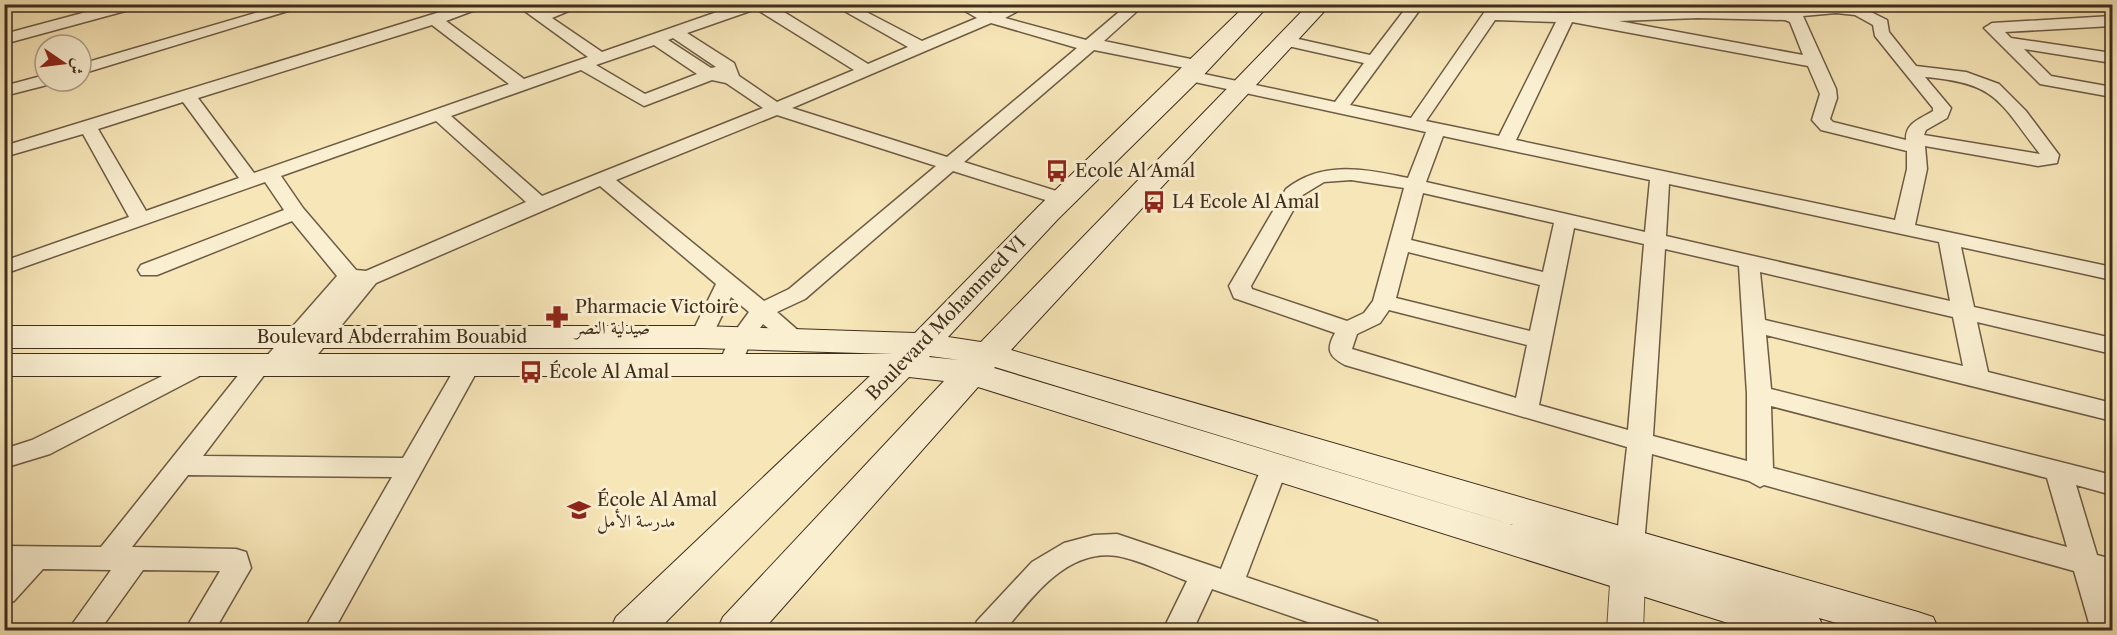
<svg xmlns="http://www.w3.org/2000/svg" width="2117" height="635" viewBox="0 0 2117 635" font-family="'Libre Caslon Text',Amiri,serif">
<style>
.lines{fill:none;stroke-linecap:round;stroke-linejoin:round}
.minor-casing{stroke:#6d5b44;stroke-width:3}
.tertiary-casing{stroke:#6d5b44;stroke-width:2}
.secondary-casing{stroke:#3f2d1d;stroke-width:2}
.minor{fill:#faefd1;fill-rule:evenodd}
.tertiary{fill:#faefd1;fill-rule:evenodd}
.secondary{fill:#faefd1;fill-rule:evenodd}
.labels{text-anchor:middle;dominant-baseline:central;stroke-width:6;stroke-linejoin:round;paint-order:stroke}
.poi-label{font-size:18px;fill:#3f2d1d;stroke:#faefd1;text-anchor:start}
.street-label{font-size:18px;fill:#3f2d1d;stroke:#faefd1}
</style>
<rect width="100%" height="100%" fill="#f7e6b8"/>
<filter id="stains"><feTurbulence type="fractalNoise" baseFrequency=".00333" numOctaves="4"/><feColorMatrix values="0 0 0 0 .2 0 0 0 0 .09 0 0 0 0 .02 0 0 0 .5 -.17"/></filter>
<radialGradient id="worn" r=".72"><stop offset=".6" stop-color="#630" stop-opacity="0"/><stop offset="1" stop-color="#630" stop-opacity=".3"/></radialGradient>
<g class="lines">
<g class="minor-casing">
<path id="minor" d="M116,4H142L140,7L4,44V34Z
M286,4H311L81,74V64Z
M466,4H491L446,21L524,79L588,57L515,4H533L542,11L561,4H585L552,18L602,52L740,4H771L868,64L908,47L832,4H851L922,41L977,18L953,4H973L990,13L1010,4H1031L1005,18L1086,40L1119,12L1099,4H1145L1104,41L1200,61L1208,66L1200,71L1094,50L964,162L1069,195L1072,199L1069,203H1055L953,171L805,299L777,312L809,340L805,345C788,350 776,334 763,324L752,339L739,369L731,371L723,369L719,363L730,338L749,312L731,297L709,342L701,345L693,342L690,337L716,284L600,186L376,283L305,370L297,372L289,370L286,365L281,370H268L203,456L403,458L461,358L469,356L477,358L481,364L334,630H304L392,477L188,475L132,547L236,549L246,552L251,568L215,630H185L220,571L143,570L100,630H68L111,570L43,569L14,601L4,605V573L9,568H4V546L101,547L252,358H265L337,276L292,221L157,275H141L138,270L141,265L284,210L265,182L4,274V261L129,217L83,134L4,157V146ZM756,9L854,70L777,102L739,76L734,63L687,33ZM991,23L1077,48L947,157L792,108ZM432,25L509,84L254,173L198,98ZM673,38L716,67L711,68L668,40ZM654,45L697,74L645,94L596,65ZM581,70L644,106L712,80L726,83L763,108L542,196L451,116ZM183,102L239,178L146,211L98,129ZM777,115L936,166L789,289L764,301L616,180ZM436,121L526,202L366,271L356,270L303,208L281,176Z
M1409,4H1424L1350,105L1411,118L1490,4H1505L1501,11L1566,13L1698,8L1788,10L1816,4H1846L1865,9L1887,20L1889,32L1916,66L1966,72L1999,84L2026,111L2059,155L2057,163L2038,166L1925,146L1927,169L1915,225L2112,267V280L1961,247L1974,307L2112,338V354L1977,322L1988,372L2112,403V421L1766,335L1771,389L2112,475V495L2076,485L2097,555L2112,559V581L2105,580L2112,603V630H2091L2074,571L1764,485L1760,487L1749,481L1652,454L1644,544L1640,552L1630,555L1620,552L1616,544L1627,447L1345,365C1328,356 1326,349 1335,333L1234,298L1229,286L1286,189C1322,160 1366,169 1408,178L1426,132L1190,81L1182,76L1190,71L1335,102L1364,63L1279,44L1277,41L1279,38L1285,36L1370,55ZM1836,13L1855,15L1873,25L1875,36L1933,108V111C1920,119 1905,123 1906,140L1833,122L1830,119L1837,98L1836,89L1803,16ZM1698,18L1785,20L1790,22L1803,55L1619,21ZM1495,20L1556,22L1499,136L1426,121ZM1572,22L1808,66L1820,94L1812,120L1821,130L1907,151V169L1895,220L1516,140ZM1925,77C1997,83 1999,101 2040,154L1924,135L1926,130L1947,118L1951,108ZM1443,136L1650,180L1645,232L1426,182ZM1351,180L1404,188L1373,301L1364,313L1347,321L1252,289L1251,286L1301,196L1324,182ZM1669,184L1939,242L1950,301L1666,236ZM1423,193L1554,223L1543,272L1411,240ZM1574,228L1644,244L1628,430L1539,405ZM1665,249L1739,266L1747,394V461L1653,436ZM1408,252L1540,285L1530,331L1396,298ZM1760,272L1953,317L1963,366L1765,320ZM1389,310L1527,345L1516,398L1352,349L1357,334L1380,323ZM1771,406L2047,478L2067,547L1773,468Z
M2112,16V26L2005,32L2011,38L2112,53V63L2024,49L2051,76L2112,87V97L2040,84L1984,28L1992,23Z
M45,75V81H53L51,84L4,96V86Z
M203,356L211,358L215,364L211,370L50,454L4,468V449L32,440Z
M1275,456L1284,459L1288,466L1246,577L1377,621L1381,630H1331L1212,589L1193,630H1163L1187,581C1165,573 1140,560 1117,556C1066,549 1033,597 1005,630H973L977,621L1032,562L1064,543L1094,535L1117,534L1221,569L1262,466L1266,459Z"/>
</g>
<g class="tertiary-casing">
<path id="tertiary" d="M1629,541L1641,545L1646,554L1643,630H1607L1612,554L1617,545Z"/>
</g>
<g class="secondary-casing">
<path id="secondary" d="M1247,4H1270L1198,81L1058,219L948,337L981,342L1309,4H1331L1011,350L1918,612L1933,617L1939,630H1861L1819,618L1825,630H1750L978,387L763,630H717L723,617L944,381L909,377L658,630H610L616,617L870,376H4V354H893L701,348H4V326H701L915,333L1038,207ZM930,356L959,360L929,357ZM995,367L1513,525L994,368Z"/>
</g>
<use href="#minor" class="minor"/>
<use href="#tertiary" class="tertiary"/>
<use href="#secondary" class="secondary"/>
</g>
<defs>
<g id="bus-bare" transform="scale(1.8)"><path d="M-5-6H5V4H4V6H2V4H-2V6H-4V4H-5ZM-3.5-4V0h7V-4ZM-3.5 1.2v1.5H-2V1.2ZM2 1.2v1.5H3.5V1.2Z" fill="#8f2418" stroke="#faefd1" stroke-width="2.5" paint-order="stroke"/></g>
<g id="pharmacy-bare" transform="scale(1.8)"><path d="M-2-6h4v4h4v4h-4v4h-4v-4h-4v-4h4Z" fill="#8f2418" stroke="#faefd1" stroke-width="2.5" paint-order="stroke"/></g>
<g id="school-bare" transform="scale(1.8)"><path d="M0-5L7-2L0 1L-7-2ZM-4 1L0 2.5L4 1V4Q0 6-4 4Z" fill="#8f2418" stroke="#faefd1" stroke-width="2.5" paint-order="stroke"/></g>
</defs>
<g fill-rule="evenodd">
<use href="#bus-bare" x="1057" y="171"/>
<use href="#bus-bare" x="1154" y="202"/>
<use href="#pharmacy-bare" x="557" y="317"/>
<use href="#bus-bare" x="531" y="372"/>
<use href="#school-bare" x="579" y="510"/>
</g>
<g class="labels">
<g class="poi-label">
<text x="1075" y="171">Ecole Al Amal</text>
<text x="1172" y="202">L4 Ecole Al Amal</text>
<text x="575" y="307">Pharmacie Victoire<tspan x="575" dy="21">صيدلية النصر</tspan></text>
<text x="549" y="372">École Al Amal</text>
<text x="597" y="500">École Al Amal<tspan x="597" dy="21">مدرسة الأمل</tspan></text>
</g>
<g class="street-label">
<text transform="translate(946 318) rotate(-46)">Boulevard Mohammed VI</text>
<text x="392" y="337">Boulevard Abderrahim Bouabid</text>
</g>
</g>
<rect width="2117" height="635" fill="none" stroke="#f7e6b8" stroke-width="24"/>
<rect x="6" y="6" width="2105" height="623" fill="none" stroke="#3f2d1d" stroke-width="3"/>
<rect x="12" y="12" width="2093" height="611" fill="none" stroke="#3f2d1d" stroke-width="1.5"/>
<g transform="translate(63 63) rotate(104)"><circle r="28" fill="#faefd1" stroke="#afa189" stroke-width="1.5"/>
<path d="M0-4.5L10 22L0 15L-10 22Z" fill="#8f2418"/>
<text y="-9" font-size="16" font-weight="bold" text-anchor="middle" fill="#3f2d1d">ش</text>
</g>
<rect width="100%" height="100%" filter="url(#stains)"/>
<rect width="100%" height="100%" fill="url(#worn)"/>
</svg>
